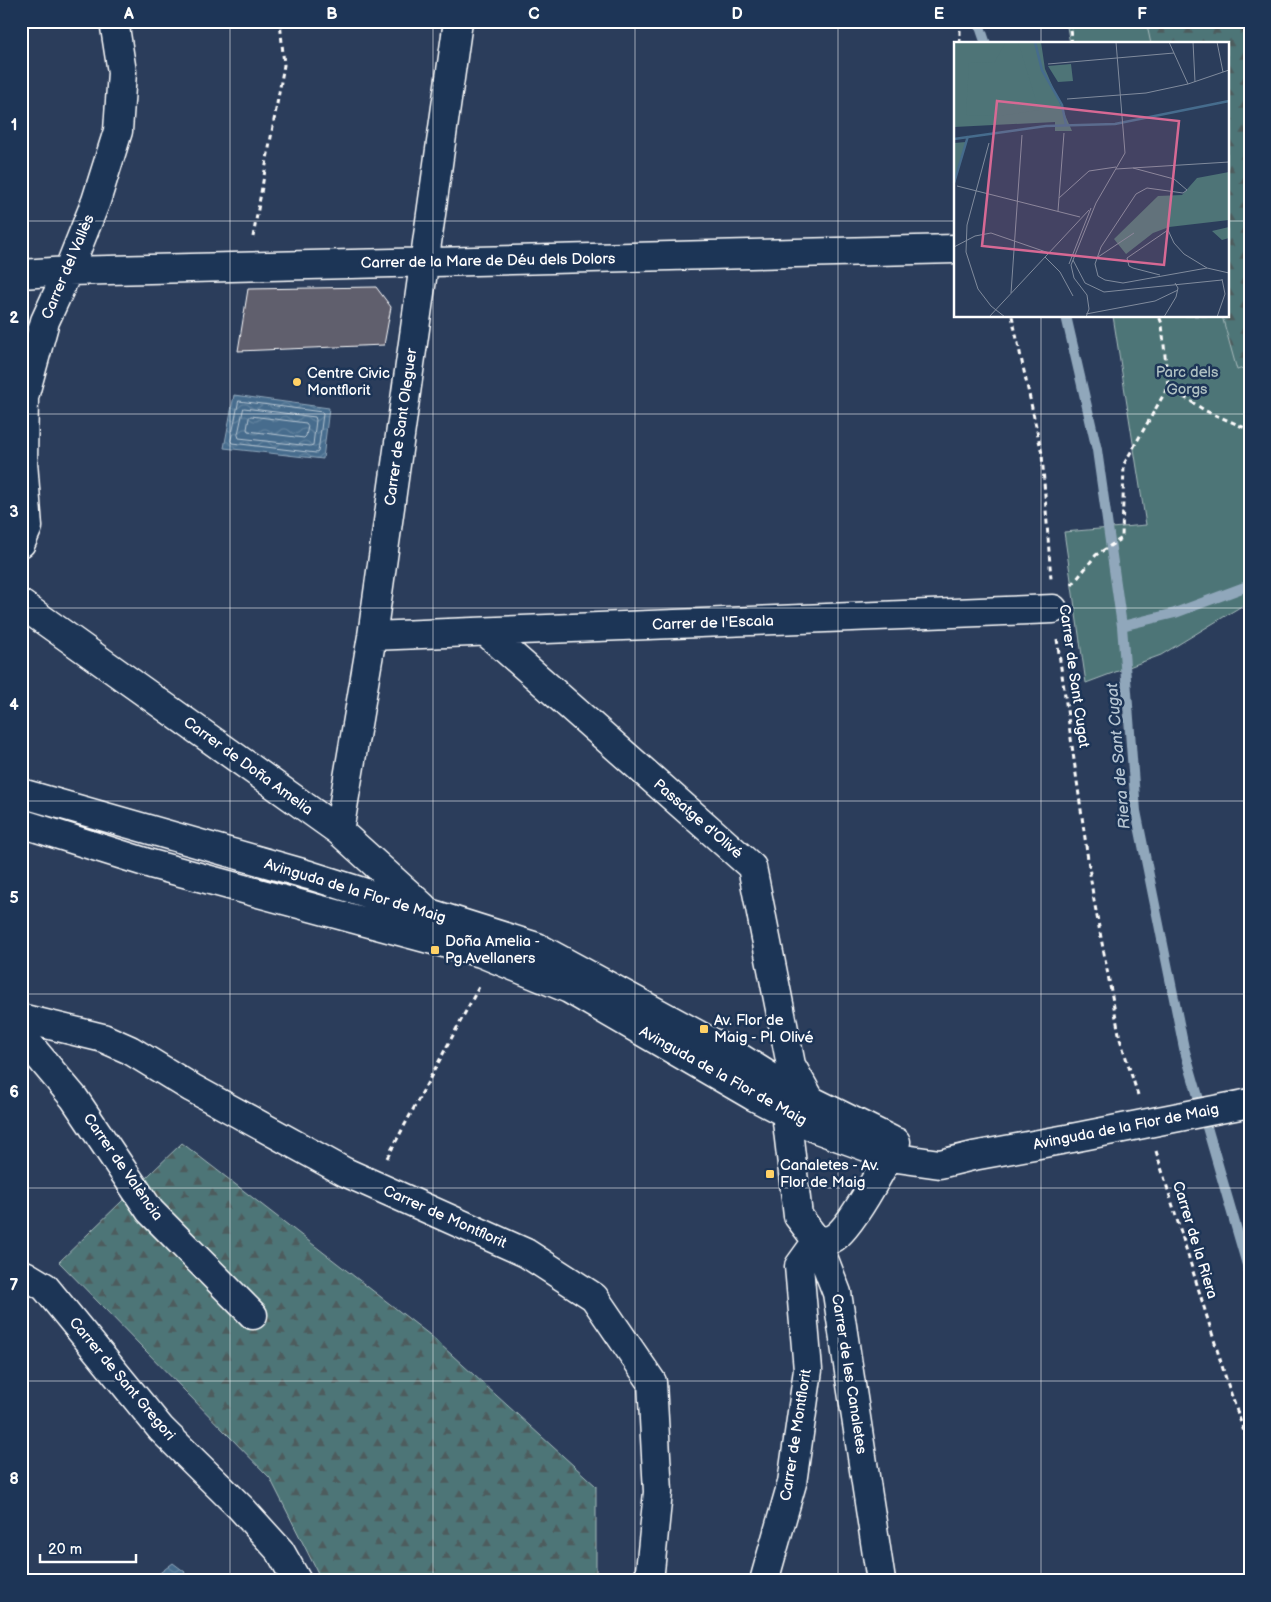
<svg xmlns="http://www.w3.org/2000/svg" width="1271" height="1602" viewBox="0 0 1271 1602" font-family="'Balsamiq Sans',sans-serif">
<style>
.green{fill:#4e7477;stroke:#a6babb}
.forest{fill:url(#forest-firs);stroke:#a6babb}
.water{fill:url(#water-waves);stroke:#90a7bb}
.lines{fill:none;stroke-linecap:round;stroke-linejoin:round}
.shore{stroke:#b5c4d1;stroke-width:1}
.stream{stroke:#90a7bb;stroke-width:10}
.building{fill:#615e6d;stroke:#fff}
.minor-casing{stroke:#fff;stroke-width:31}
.path{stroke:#fff;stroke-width:3;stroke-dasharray:5 4;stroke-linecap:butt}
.minor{stroke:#1d3557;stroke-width:28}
.minor-bridge-casing{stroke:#fff;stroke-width:31;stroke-linecap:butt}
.minor-bridge{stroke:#1d3557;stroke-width:28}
.grid{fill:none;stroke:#fff;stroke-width:1;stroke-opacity:0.55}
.poi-dot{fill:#ffd166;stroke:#1d3557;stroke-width:2}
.labels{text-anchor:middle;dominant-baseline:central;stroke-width:5;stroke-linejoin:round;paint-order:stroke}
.street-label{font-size:15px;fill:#fff;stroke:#1d3557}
.park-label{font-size:15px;fill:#afc0c2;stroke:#1d3557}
.poi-label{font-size:15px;fill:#fff;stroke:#1d3557;text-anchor:start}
.water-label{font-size:16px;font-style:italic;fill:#b5c4d1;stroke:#1d3557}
.inset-river{fill:none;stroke:#466c8d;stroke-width:2.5}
.inset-road{fill:none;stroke:#808b9d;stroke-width:1}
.view{fill:#d76994;fill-opacity:0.15;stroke:#d76994;stroke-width:2.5}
.inset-edge{fill:none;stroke:#fff;stroke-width:2.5}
.neatline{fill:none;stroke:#fff;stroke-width:2}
.grid-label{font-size:16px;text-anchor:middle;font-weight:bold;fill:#fff}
</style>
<defs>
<pattern id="forest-firs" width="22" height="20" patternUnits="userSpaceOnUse" patternTransform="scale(1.25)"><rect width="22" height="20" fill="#4e7477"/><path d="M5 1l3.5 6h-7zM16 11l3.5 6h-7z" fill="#4d5c5d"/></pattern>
<pattern id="water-waves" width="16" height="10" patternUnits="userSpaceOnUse" patternTransform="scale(1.25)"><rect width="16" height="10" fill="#466c8d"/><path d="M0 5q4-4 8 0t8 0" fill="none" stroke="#62829e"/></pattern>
</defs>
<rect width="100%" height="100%" fill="#2b3d5b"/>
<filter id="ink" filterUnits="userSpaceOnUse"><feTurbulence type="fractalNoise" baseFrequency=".02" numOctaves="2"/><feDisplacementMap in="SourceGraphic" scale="10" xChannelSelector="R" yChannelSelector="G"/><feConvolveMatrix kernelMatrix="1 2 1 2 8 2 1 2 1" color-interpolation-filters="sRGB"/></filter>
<g filter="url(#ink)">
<path class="green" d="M1066,21H1250V601L1161,655L1086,683L1064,532L1146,525L1113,316H1227V44H1070Z"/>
<path class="forest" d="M1146,21H1250V366L1237,370L1222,316H1227V44H1151Z
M182,1143L430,1335L596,1486V1581H322L270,1478L59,1262Z"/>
<path class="water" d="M234,395L329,408L323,459L224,448Z
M173,1563L185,1572L181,1581H149Z"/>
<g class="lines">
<path class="shore" d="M239,401L322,412L323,414L318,452L316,453L232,443L231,441Z
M244,408L315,417L316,420L313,445L310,446L239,438L238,435Z
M251,416L306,423L308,426L306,436L304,438L248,431L247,429L249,418Z"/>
<path class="stream" d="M978,21L986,44
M1066,316L1097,450L1122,626L1136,811L1184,1048L1250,1275
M1122,626L1175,613L1250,585"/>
</g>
<path class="building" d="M376,287L391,307L384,345L238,351L248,289Z"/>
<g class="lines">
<g class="minor-casing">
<path id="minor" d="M21,274L68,271L955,249
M21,543L28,527L23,462L24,397L45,321L68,271L96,201L118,131L122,72L114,21
M21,604L339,831L423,907
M486,632L752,867L791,1065L810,1099
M372,636L1053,609
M21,793L309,875L537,947L737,1056L796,1093L891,1140
M21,823L151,864L481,953L569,989L753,1096L817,1129L897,1158L940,1164L973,1156L1072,1138
M339,831L372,636L458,21
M21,1018L103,1038L130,1050L192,1088L345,1172L526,1253L594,1297L652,1382L658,1492L649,1581
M21,1035L74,1098L150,1211L253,1315
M792,1101L786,1113L798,1216L817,1241L837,1293L881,1581
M817,1241C821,1240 828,1241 832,1239C850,1230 885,1163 896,1142
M21,1275H25L45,1287L161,1429L241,1508L280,1551L297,1581
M764,1581L792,1483L808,1370L799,1266L817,1241"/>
</g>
<path class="path" d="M1069,21L1072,44
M960,44V27L964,21
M253,237L284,65L280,21
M1012,316L1042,454L1051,579
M1168,387L1206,411L1250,430
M1072,585L1096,555L1122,538L1124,464L1168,387L1162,324L1159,316
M1057,639L1093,895L1120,1039L1138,1095
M1156,1151L1227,1382L1250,1449
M387,1158L480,985"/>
<use href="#minor" class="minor"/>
<g class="minor-bridge-casing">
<path id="minor-bridge" d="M1072,1138L1250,1103"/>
</g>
<use href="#minor-bridge" class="minor-bridge"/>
</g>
</g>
<path class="grid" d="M230,21V1581M433,21V1581M635,21V1581M838,21V1581M1041,21V44M21,221H955M1227,221H1250M1041,316V1581M21,414H1250M21,608H1250M21,801H1250M21,994H1250M21,1188H1250M21,1381H1250"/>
<g class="poi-dot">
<circle cx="297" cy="382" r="5"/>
<rect x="430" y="945" width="10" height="10" rx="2.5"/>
<rect x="699" y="1024" width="10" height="10" rx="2.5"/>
<rect x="765" y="1169" width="10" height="10" rx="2.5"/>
</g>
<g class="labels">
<g class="street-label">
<text transform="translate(488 261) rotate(-1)">Carrer de la Mare de Déu dels Dolors</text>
<text transform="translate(68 267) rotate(-67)">Carrer del Vallès</text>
<text transform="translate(401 427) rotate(-82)">Carrer de Sant Oleguer</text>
<text transform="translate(713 623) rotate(-2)">Carrer de l'Escala</text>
<text transform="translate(1074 676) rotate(82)">Carrer de Sant Cugat</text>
<text transform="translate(248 766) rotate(36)">Carrer de Doña Amelia</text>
<text transform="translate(698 819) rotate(41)">Passatge d'Olivé</text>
<text transform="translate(355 891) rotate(17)">Avinguda de la Flor de Maig</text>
<text transform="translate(723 1076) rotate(29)">Avinguda de la Flor de Maig</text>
<text transform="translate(1126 1127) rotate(-11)">Avinguda de la Flor de Maig</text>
<text transform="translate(123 1167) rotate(55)">Carrer de València</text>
<text transform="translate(445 1217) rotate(24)">Carrer de Montflorit</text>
<text transform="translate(1195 1240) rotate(73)">Carrer de la Riera</text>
<text transform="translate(849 1374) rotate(81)">Carrer de les Canaletes</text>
<text transform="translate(122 1379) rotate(50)">Carrer de Sant Gregori</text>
<text transform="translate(796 1435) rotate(-81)">Carrer de Montflorit</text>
</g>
<g class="park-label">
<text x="1187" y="372">Parc dels<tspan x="1187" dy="17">Gorgs</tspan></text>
</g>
<g class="poi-label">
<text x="307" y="373">Centre Civic<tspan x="307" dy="17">Montflorit</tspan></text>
<text x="445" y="941">Doña Amelia -<tspan x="445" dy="17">Pg.Avellaners</tspan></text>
<text x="714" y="1020">Av. Flor de<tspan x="714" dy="17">Maig - Pl. Olivé</tspan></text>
<text x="780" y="1165">Canaletes - Av.<tspan x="780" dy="17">Flor de Maig</tspan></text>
</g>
<g class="water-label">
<text transform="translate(1119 756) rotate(-95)">Riera de Sant Cugat</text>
</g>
</g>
<g transform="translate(954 42)">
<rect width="275" height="275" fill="#2b3d5b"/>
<path d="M0,0H87L91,27L118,89H101V80L0,85ZM117,22L119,39L104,40L94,24ZM275,185V196L268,198L258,189Z" fill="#4e7477"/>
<path d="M52,0H64L85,68L45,74L12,73L15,20L40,21ZM275,130V178L215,185L199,191L172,212L160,197L204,154L228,153L243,136Z" fill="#4e7477"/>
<path d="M12,100L0,144V146V101Z" fill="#4e7477"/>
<path class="inset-river" d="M81,0L88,28L108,63L112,83M0,97L92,84L161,82L275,59M0,141L14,94"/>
<path class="inset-road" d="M215,0L234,42M239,0L241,40M263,0L269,30M94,22L220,11M113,57L192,51L234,42L275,28M35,101L13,183L12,210L24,247L37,264L51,275M179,126L220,137L233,148L229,151L193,146L182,152L147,205L141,222L144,234L151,238L169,241L253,226M162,127L275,120M3,144L126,175M105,156L135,129L162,125M104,169L110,91M0,205L21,194L37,191L95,211M91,215L106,230L119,254M144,215L180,191M119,218L131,241L150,250L268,238M115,222L137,166M206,233L179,226L175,224L173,216L214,188L220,201L230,212L253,226L275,231M57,251L68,93M132,272L201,259L224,248M35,275L135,168M132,275L135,267L133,253L120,236L117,223L142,161L171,111L162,0M210,275L222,255L224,246L221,241M263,275L271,252L268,237"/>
<path class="view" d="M43,59L225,79L210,223L28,204Z"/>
<rect width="275" height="275" class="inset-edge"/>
</g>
<rect width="1271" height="1602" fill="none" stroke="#1d3557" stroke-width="55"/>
<path d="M40 1554v8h96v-8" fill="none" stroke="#ffffff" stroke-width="2.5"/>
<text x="48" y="1554" font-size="15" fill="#ffffff" stroke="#1d3557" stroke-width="4" paint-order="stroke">20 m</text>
<rect x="28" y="28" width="1216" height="1546" class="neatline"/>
<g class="grid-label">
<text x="129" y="19">A</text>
<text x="332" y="19">B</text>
<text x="534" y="19">C</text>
<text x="737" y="19">D</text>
<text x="939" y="19">E</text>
<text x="1142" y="19">F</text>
<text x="14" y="130">1</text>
<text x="14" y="323">2</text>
<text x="14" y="517">3</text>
<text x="14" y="710">4</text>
<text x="14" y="903">5</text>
<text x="14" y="1097">6</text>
<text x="14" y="1290">7</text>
<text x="14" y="1484">8</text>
</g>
</svg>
